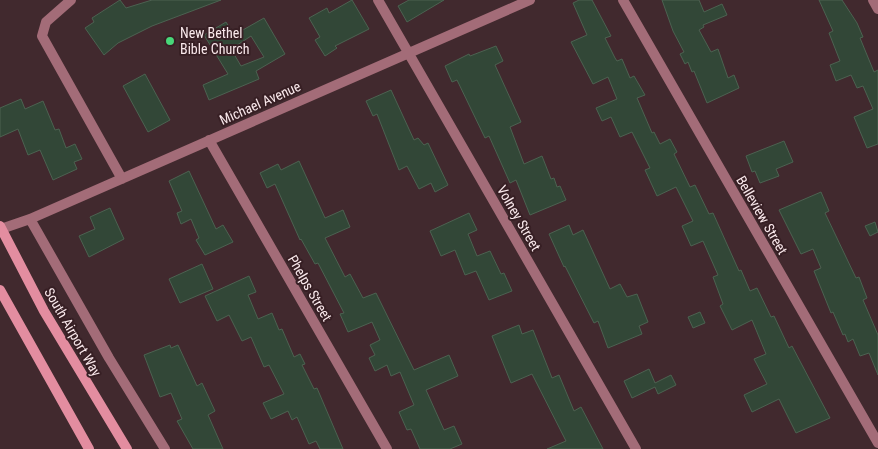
<svg xmlns="http://www.w3.org/2000/svg" width="878" height="449" viewBox="0 0 878 449" font-family="'Roboto Condensed',sans-serif">
<style>
.building{fill:#324737;stroke:#4c6251;fill-rule:evenodd}
.lines{fill:none;stroke-linecap:round;stroke-linejoin:round}
.street{stroke:#a36c78;stroke-width:10}
.secondary{stroke:#e38da0;stroke-width:10}
.poi-dot{fill:#48d779;stroke:#371f24;stroke-width:2}
.labels{text-anchor:middle;dominant-baseline:central;stroke-width:4;stroke-linejoin:round;paint-order:stroke}
.poi-label{font-size:14px;fill:#fae9ec;stroke:#371f24;text-anchor:start}
.street-label{font-size:14px;fill:#fae9ec;stroke:#371f24}
</style>
<rect width="100%" height="100%" fill="#41292e"/>
<path class="building" d="M120,0L126,8L152,0H221L152,26L118,43L104,55L85,28L94,22L92,18Z
M352,0L369,29L335,46L337,48L325,56L315,40L320,37L309,18L327,8L329,13Z
M409,0H444L407,22L398,6Z
M579,0H592L611,36L605,38L615,58L617,61L622,59L630,78L634,76L645,95L637,98L652,133L654,132L660,144L670,139L677,152L674,154L690,187L695,185L709,214L713,213L739,271L741,270L750,291L757,288L771,317L774,316L789,348L792,346L830,418L796,433L779,399L752,412L744,395L767,384L754,359L766,354L752,320L732,330L720,306L723,304L713,277L718,275L703,241L691,246L682,226L693,221L676,187L657,196L645,170L650,168L632,132L620,137L611,117L602,121L596,108L617,99L608,77L593,84L571,42L587,35L573,3Z
M662,0H699L704,12L722,4L727,15L703,25L704,27L699,30L711,52L718,49L728,78L734,75L739,88L707,103L694,71L692,72L688,62L685,64L680,54L684,52L673,31Z
M819,0H842L857,23L863,37L860,38L874,72L878,70V144L867,148L854,117L873,109L863,86L857,88L851,75L836,81L830,65L840,61L829,33L833,31Z
M264,18L285,54L256,71L259,79L209,100L203,85L228,74L204,35L226,22L234,35ZM251,36L264,57L241,66L231,49Z
M496,46L503,61L495,65L521,122L510,127L524,164L542,156L551,179L554,178L557,187L560,186L566,200L530,215L516,180L510,183L489,136L485,138L457,80L452,82L445,66L469,54L470,56Z
M145,74L170,120L148,132L123,86Z
M391,90L414,140L418,138L424,145L428,143L448,185L435,192L431,183L419,189L407,166L399,170L377,114L373,116L366,101Z
M21,99L25,109L43,101L55,130L59,129L66,148L75,144L82,159L74,162L77,169L53,180L40,150L28,155L18,129L0,137V108Z
M784,141L793,162L776,169L779,176L760,183L755,171L752,172L746,156Z
M299,161L325,218L343,210L350,227L325,238L345,277L350,274L363,298L376,293L414,370L449,355L458,376L426,390L444,430L454,426L462,444L450,449H420L411,429L407,430L399,412L414,405L400,372L391,376L387,365L375,371L369,358L375,355L370,345L380,340L372,322L348,332L340,314L344,313L318,263L315,264L301,239L300,240L275,184L267,188L260,173L278,164L281,170Z
M189,171L216,229L223,225L233,242L205,255L196,240L199,238L191,219L181,224L177,213L182,211L169,181Z
M821,192L829,211L825,213L856,278L859,277L867,298L863,300L878,335V375L869,353L860,356L853,339L848,342L845,334L843,335L833,312L831,313L814,271L821,268L813,249L801,254L779,210Z
M110,208L124,239L89,257L79,236L95,229L90,217Z
M469,213L477,230L468,234L477,256L490,251L501,274L504,273L512,291L489,300L476,271L465,275L455,250L441,256L430,231Z
M875,222L878,232L870,236L865,226Z
M569,225L573,235L583,230L610,289L620,284L627,297L637,294L648,322L639,326L642,334L608,348L598,321L594,323L565,266L564,267L549,234Z
M202,264L213,289L180,303L169,279Z
M249,276L256,292L248,295L258,319L272,313L279,330L282,329L294,357L300,354L305,364L302,365L314,389L317,388L343,449H320L316,441L309,444L297,417L292,420L288,411L271,419L263,403L284,394L269,365L264,367L251,337L242,341L229,315L217,321L205,296Z
M700,312L705,323L693,328L688,317Z
M519,325L522,334L533,330L552,378L559,375L574,411L581,407L603,449H547L566,441L532,374L511,383L492,336Z
M170,345L171,348L178,345L197,386L202,383L215,411L208,415L223,449H193L177,421L182,419L171,393L160,397L144,355Z
M649,369L655,383L671,375L676,385L658,394L655,387L632,398L624,381Z"/>
<g class="lines">
<path class="street" d="M71,0L46,22L42,36L122,179
M378,0L636,449
M623,0L878,443
M873,0L878,9
M209,140L387,449
M30,219L109,358L165,449
M1,229L30,219L530,0"/>
<path class="secondary" d="M0,226L44,311L127,449
M0,290L89,449"/>
</g>
<circle class="poi-dot" cx="170" cy="41" r="5"/>
<g class="labels">
<g class="poi-label">
<text x="180" y="33">New Bethel<tspan x="180" dy="16">Bible Church</tspan></text>
</g>
<g class="street-label">
<text transform="translate(260 103) rotate(-24)">Michael Avenue</text>
<text transform="translate(762 215) rotate(60)">Belleview Street</text>
<text transform="translate(519 218) rotate(60)">Volney Street</text>
<text transform="translate(310 288) rotate(60)">Phelps Street</text>
<text transform="translate(73 332) rotate(60)">South Airport Way</text>
</g>
</g>
</svg>
